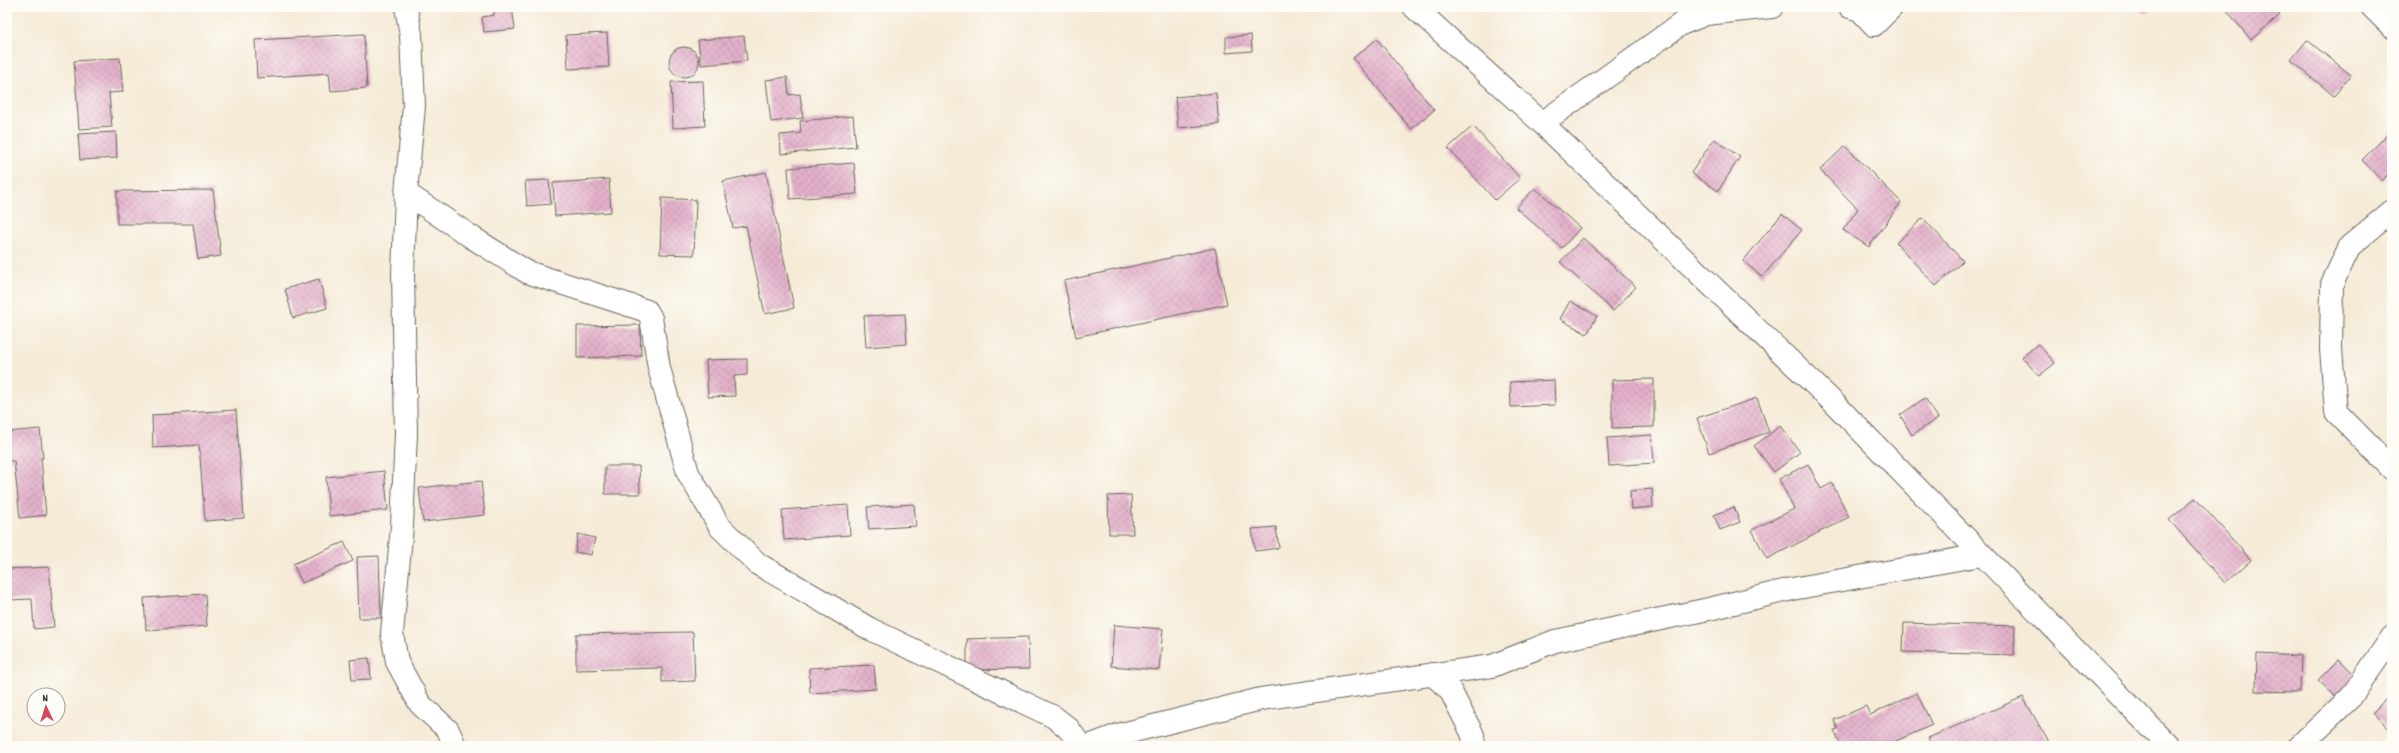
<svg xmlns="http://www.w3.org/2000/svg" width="2399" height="753" viewBox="0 0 2399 753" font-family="Dekko,sans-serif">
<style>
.building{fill:url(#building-cross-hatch)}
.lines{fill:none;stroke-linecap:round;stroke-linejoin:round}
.minor-casing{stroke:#68645d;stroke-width:24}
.minor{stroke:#fff;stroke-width:22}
</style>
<defs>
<pattern id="building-cross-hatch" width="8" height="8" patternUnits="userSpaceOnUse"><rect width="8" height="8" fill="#e4b1cb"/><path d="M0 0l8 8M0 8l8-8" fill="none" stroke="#c398ae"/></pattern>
</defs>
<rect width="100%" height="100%" fill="#fdfcf7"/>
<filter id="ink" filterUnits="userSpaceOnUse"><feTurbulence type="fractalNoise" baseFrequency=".025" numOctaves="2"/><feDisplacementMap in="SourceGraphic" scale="8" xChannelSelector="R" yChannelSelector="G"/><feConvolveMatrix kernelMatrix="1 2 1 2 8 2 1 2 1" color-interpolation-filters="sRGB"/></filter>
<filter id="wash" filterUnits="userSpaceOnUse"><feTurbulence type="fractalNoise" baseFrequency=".012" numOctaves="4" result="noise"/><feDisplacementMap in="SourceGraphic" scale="16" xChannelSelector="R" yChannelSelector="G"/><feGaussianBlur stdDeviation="0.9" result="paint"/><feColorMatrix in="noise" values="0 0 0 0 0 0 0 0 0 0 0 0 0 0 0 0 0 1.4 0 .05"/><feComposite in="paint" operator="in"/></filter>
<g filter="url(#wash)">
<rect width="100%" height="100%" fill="#f5ebd7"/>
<g id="blocks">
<path class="building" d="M494,7H512L515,29L484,32L482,17L494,15Z
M2139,7H2152L2146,13Z
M2224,7H2273L2280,15L2251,40Z
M607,33L609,67L568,69L566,35Z
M364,34L367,88L331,91L329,73L257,78L255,40Z
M1251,35L1252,51L1226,53V37Z
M744,36L747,61L701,65L698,40Z
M1377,39L1434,110L1411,129L1353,58Z
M2307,40L2351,75L2334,96L2291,60Z
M669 62a15 15 0 1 1 30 0a15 15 0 1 1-30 0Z
M120,58L123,92L109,93L112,127L79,129L74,61Z
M787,77L789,95L800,94L803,118L771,122L766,80Z
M703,81L705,126L673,128L671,82Z
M1216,93L1219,124L1178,128L1175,97Z
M853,116L856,147L781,154L780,135L801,133L800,121Z
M1473,126L1520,178L1495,200L1448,148Z
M2392,130V170L2382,181L2362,160Z
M116,132L117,158L80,160L78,134Z
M1714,139L1740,157L1718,191L1691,173Z
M1845,146L1901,202L1869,247L1843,230L1858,209L1820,170Z
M854,163L857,194L790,199L788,168Z
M766,172L794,308L765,314L746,226L733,228L723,181Z
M609,179L611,212L555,216L553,183Z
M549,180L551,204L527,206L525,181Z
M1535,188L1580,228L1562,248L1516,208Z
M213,190L221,256L198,259L193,224H117V191Z
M662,198L696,200L694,255L660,254Z
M1782,214L1802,230L1762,277L1743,261Z
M1923,218L1963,261L1936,286L1896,243Z
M1583,238L1636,287L1613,311L1560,262Z
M1215,248L1227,304L1076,337L1064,281Z
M319,279L327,308L293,318L285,289Z
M1570,301L1597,316L1587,334L1560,319Z
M905,314L907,344L866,347L864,316Z
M640,325L641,356L577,358V326Z
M2038,344L2055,363L2039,376L2022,357Z
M747,359V375L734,376L735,396L708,397L706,360Z
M1654,379V427L1612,428V380Z
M1554,380L1555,405L1511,407L1510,382Z
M1757,398L1769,432L1709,453L1697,418Z
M1925,398L1938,418L1912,435L1900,415Z
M236,410L244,518L205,521L199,445L153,448L152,415Z
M1780,426L1800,452L1774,472L1754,446Z
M40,429L43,458H41L46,515L20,518L14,461H7V432Z
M1652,435L1654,463L1609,466L1607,438Z
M1808,464L1821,489L1832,483L1849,517L1767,559L1752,530L1794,509L1779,479Z
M605,466H639L640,494H605Z
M384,471L388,510L329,516L326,477Z
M481,481L485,515L423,522L419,488Z
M1652,489L1653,507L1631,509L1630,491Z
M1131,495L1133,534H1109L1108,496Z
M2195,498L2251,560L2225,583L2169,520Z
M914,504L916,526L869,529L867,507Z
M848,505L850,535L784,540L782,510Z
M1734,507L1740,522L1720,530L1714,515Z
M1276,527L1279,548L1255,551L1252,529Z
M578,534L595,538L591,555L575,552Z
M344,542L353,561L302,583L293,564Z
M379,556L381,618H359L357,557Z
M49,567L54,627L34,629L32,599L7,600V569Z
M205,594L207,626L146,630L144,598Z
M1904,623L2015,626L2014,655L1903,652Z
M1114,625L1163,629L1159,670L1111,666Z
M693,632L695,681L662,682V668L576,670V634Z
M1028,637L1029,669L967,670V639Z
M2257,654L2301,656L2300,692L2256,691Z
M369,658L371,679L352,680L350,660Z
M2339,659L2357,677L2336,697L2318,680Z
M874,665L876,689L810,693L809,668Z
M1917,693L1932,725L1885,746H1841L1834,730L1838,729L1834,720L1866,706L1870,715Z
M2391,694L2392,695V732L2373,712Z
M2023,697L2051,746H1997L1996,744L1992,746H1932L1928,738Z"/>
</g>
</g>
<g filter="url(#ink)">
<use href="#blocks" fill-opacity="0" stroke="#68645d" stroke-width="1"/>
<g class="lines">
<g class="minor-casing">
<path id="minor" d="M406,7L411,35L414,106L406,193L403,274L406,433L402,526L392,633L397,662L415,695L420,704L448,730L455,746
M1414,7L1542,123L1834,403L2169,746
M1850,7L1860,10L1874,25L1892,7
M2372,7L2392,27
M1542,123L1681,24L1706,14L1772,7
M406,193L473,238L527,272L647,311L651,318L659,368L688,473L720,527L758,564L870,629L1054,717L1068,728L1081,746
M2392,211L2350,246L2332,284L2331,349L2336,412L2392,469
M1432,674L1450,690L1473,735L1474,746
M1089,746L1118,735L1261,699L1492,666L1555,641L1709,609L1792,589L1981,555
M2299,746L2351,697L2392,637"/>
</g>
<use href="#minor" class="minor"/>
</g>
</g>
<rect width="2399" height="753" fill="none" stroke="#fdfcf7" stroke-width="24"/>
<g transform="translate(46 707) rotate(356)"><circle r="19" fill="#fdfcf7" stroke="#a3a29f"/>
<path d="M0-3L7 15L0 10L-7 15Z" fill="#d1495b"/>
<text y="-6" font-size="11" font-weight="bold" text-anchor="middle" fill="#1c1c1c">N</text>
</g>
</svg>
